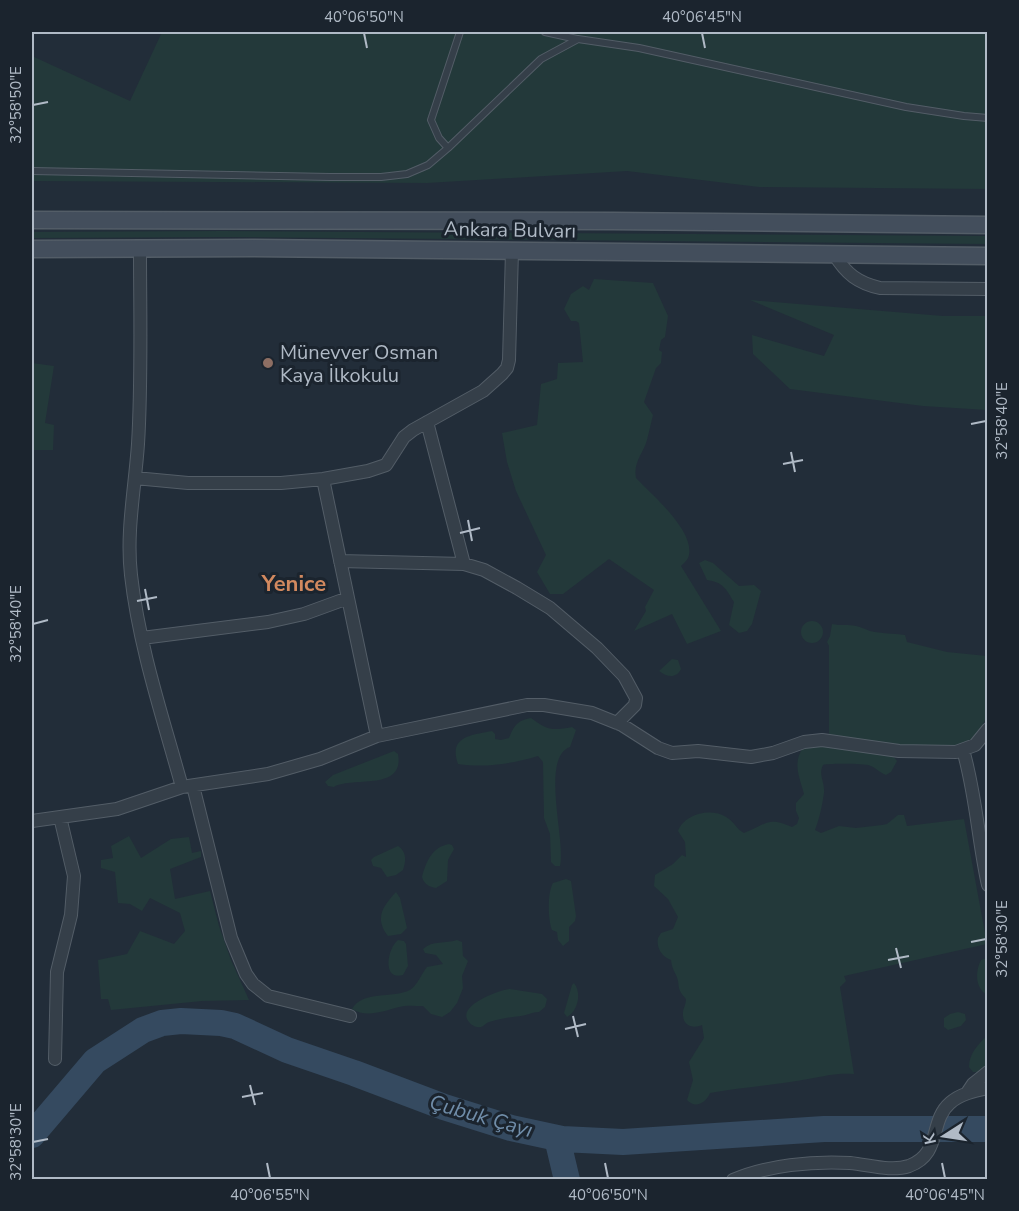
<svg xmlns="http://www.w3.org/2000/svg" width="1019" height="1211" viewBox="0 0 1019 1211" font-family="'Nunito Sans',sans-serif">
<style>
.green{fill:#23393a}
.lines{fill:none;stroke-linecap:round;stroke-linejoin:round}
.river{stroke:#354a60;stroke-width:26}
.lane-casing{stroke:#535d67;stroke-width:8}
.street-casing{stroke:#535d67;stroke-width:14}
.secondary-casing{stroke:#535d67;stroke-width:19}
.lane{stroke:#353f49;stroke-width:6}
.street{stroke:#353f49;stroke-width:12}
.secondary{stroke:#434e5c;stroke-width:16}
.ticks{fill:none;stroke:#b0bac6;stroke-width:2}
.education-dot{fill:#8d6e63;stroke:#1b242e;stroke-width:2}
.labels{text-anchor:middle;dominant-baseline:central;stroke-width:6;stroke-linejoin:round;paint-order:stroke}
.street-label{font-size:20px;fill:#b0bac6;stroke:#1b242e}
.poi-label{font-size:20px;fill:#b0bac6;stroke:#1b242e;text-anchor:start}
.water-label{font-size:21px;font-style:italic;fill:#708da9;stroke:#1b242e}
.quarter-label{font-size:22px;font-weight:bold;fill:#d2895f;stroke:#1b242e}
.neatline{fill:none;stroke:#b0bac6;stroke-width:2}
.ticks-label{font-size:15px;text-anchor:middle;fill:#b0bac6}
</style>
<rect width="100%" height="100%" fill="#222d39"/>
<path class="green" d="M162,32H987V189L759,187L627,171L427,183L32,181V56L130,101Z
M223,231L987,236L988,244L226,237L32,238V232Z
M594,279L653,283L668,316L665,337L661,340L659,350L662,352L661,363L656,368L644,402L653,415C651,423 649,432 647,440C643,454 633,462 636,478C652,495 694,530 689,555C688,560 684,563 681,566L721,631L687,644L672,614L634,631L646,611L645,607L654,590L609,559L563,594H550L537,572L546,555L516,491L507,462L502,433L537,425L541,384L557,379L558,363L583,362L579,323L576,321H571L564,309L571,294L583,286L589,290Z
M750,300L943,316H987V410L923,406L790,389L753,354L752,335L824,356L834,335Z
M32,363L54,366L45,423L54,425L53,450H32Z
M705,560L713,563L739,586L754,585L761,591L752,624L747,631L739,633L729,625L734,602C726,589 723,582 707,580L699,563Z
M801 632a11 11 0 1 1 22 0a11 11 0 1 1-22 0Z
M832,624C841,626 848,624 856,626C861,627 865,629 870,631C882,634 893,633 905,635L907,642L947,652L987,656V717L974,739C938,757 869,742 829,736V646L827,642L830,636Z
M672,659L678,660L681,669C676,679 667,677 659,671Z
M531,718C547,730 552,731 572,727L576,730L570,747C540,758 566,840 560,866H555L551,862L550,834L544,818L543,762L538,756C511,764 485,768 458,764C448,736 472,735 492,731L495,734V739L501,740L509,738C514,725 518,720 531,718Z
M826,745L893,756L897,761L891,772L886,775C880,773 874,766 868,765C860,764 831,763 823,765C818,775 825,782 824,793C822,806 820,817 815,830L821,833L839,826L856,828L882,825L887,824L898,815H904L907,826L964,819L987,944L844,976L846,981L840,987L854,1074C834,1073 827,1076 808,1079C776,1085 743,1087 710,1093C706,1103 695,1109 687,1100L693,1080L689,1062L704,1038L702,1025C693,1029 682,1026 683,1013C683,1008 686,1005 686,999C675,987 681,986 676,975C673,969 672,967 671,960C662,957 656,948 658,938L661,933L673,929L678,917L668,899L654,886L655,875L673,864L682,855L686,857L685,842L678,831C684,814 711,807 726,817C734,821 736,829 744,833C767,824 768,816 792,827L797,824L799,818L796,811V803L804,794C800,778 792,763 803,748Z
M394,751L398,754C405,792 351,776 334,787L328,786L325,782L333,775Z
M129,836L141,858L171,839L189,837L192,853L201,851V857L170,869L175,899L210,891L219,926L231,960L249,1000L202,1001L111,1010L108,999H101L98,960L127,954L140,931L174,944L185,931L180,913L150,898L142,911L130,904L118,903L115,872L101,868V860L113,858L111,846Z
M449,844L452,845L454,849L448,860L447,881L436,888C429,887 424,884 422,877C426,862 432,847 449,844Z
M398,846C407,852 406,861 403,870L396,875L387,877L381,868L373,866L371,860L374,857Z
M566,879L571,881L576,916L575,921L569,927V941L563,946L558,940L557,932L552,930C548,920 547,893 553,883Z
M396,892L400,898L407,928L401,934L388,936C374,918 383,906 396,892Z
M398,940L404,941L406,944L408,966L403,975C382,981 387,949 398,940Z
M457,940L462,942L463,956L468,961L462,976L463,988L457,1003L450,1012L442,1017L431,1014L423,1006C415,1006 406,1005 399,1007C384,1011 366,1018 352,1009C363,990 392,999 410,990C417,986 422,973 427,967L443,964L436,955L425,953L423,949C433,940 445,944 457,940Z
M987,958H988L987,995C975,988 975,972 981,960Z
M574,983C582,993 578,1011 567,1017L564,1013L572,985Z
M510,989L542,994L547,999L545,1007L539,1012C532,1012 528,1015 521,1016C510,1017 500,1019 489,1022C486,1023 484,1026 481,1027C476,1028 471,1025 469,1022C455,1006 499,990 510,989Z
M958,1012L965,1014L966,1020L961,1026L948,1030L944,1027V1018L950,1014Z
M987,1036V1065L977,1072H973L969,1067C969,1054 978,1044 987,1036Z"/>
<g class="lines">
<path class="river" d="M32,1135L95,1061L143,1030L162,1023L181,1021L221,1023L235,1026L287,1050L354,1073L444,1107L511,1128L562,1139L623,1142L824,1129H988
M557,1138L567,1180"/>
<g class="lane-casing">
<path id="lane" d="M545,32L577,39
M448,148L439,138L431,120L460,32
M32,171L330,177H381L407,174L428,165L448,148L541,59L578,39L639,48L906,107L964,116L988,118"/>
</g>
<g class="street-casing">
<path id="street" d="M140,249C140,314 142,379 138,444C135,488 126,532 131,575C139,647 163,718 182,787
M834,254C846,274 858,283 880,288L988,289
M427,422L464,564
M135,478L188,483H281L323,479L368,471L386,465L404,437L413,430L483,391L502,374L507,368L509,360L512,251
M323,479L377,736
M340,561L464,564L484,570L517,588L550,608L597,648L624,676L636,698L635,705L617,723
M142,638L268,622L304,614L348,598
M963,750C976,794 978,840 988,885
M193,786L231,938L246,974L253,984L268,996L350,1016
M32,821L117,809L182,787L268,774L320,759L377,736L527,705H544L592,713L622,725L658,748L672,753L698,751L751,757L773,753L804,742L822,740L899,751L956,752L975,745L988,729
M55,1059L57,972L71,915L74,876L60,817
M967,1093L973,1084L988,1072
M733,1180C768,1165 812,1161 850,1163C870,1165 891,1172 909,1166C942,1154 929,1121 950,1103C960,1094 974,1091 988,1088"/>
</g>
<g class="secondary-casing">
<path id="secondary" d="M32,220L614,221L988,225
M32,249L254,248L988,256"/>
</g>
<use href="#lane" class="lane"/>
<use href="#street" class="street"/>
<use href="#secondary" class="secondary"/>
</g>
<path class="ticks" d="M364,33L367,48M702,33L705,48M33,105L48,102M971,424L986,421M791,452L795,472M783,464L803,460M468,520L472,541M460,533L480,528M145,589L149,610M137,601L157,597M33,624L48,620M971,942L986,939M896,948L901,968M888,960L909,956M573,1016L578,1037M565,1029L586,1024M250,1085L255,1105M242,1097L263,1093M33,1142L48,1139M267,1163L270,1178M605,1163L608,1178M942,1163L945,1178"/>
<circle class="education-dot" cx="268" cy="363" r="6"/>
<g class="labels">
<g class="street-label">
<text transform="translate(510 230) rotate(1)">Ankara Bulvarı</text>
</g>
<g class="poi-label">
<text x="280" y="352">Münevver Osman<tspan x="280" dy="23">Kaya İlkokulu</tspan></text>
</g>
<g class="water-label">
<text transform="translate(481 1116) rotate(16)">Çubuk Çayı</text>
</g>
<g class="quarter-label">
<text x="294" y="584">Yenice</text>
</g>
</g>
<rect width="1019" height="1211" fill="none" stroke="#1b242e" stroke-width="66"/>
<g transform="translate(944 1136) rotate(258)" stroke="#1b242e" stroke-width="4.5" paint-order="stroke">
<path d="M0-4.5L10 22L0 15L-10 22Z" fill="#b0bac6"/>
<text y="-9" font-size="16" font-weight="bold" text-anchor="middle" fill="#b0bac6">K</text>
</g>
<rect x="33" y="33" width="953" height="1145" class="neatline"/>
<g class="ticks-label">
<text x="364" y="22">40°06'50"N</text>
<text x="702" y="22">40°06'45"N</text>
<text transform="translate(16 105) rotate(-90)" y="5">32°58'50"E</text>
<text transform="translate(1002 421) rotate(-90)" y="5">32°58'40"E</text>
<text transform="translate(16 624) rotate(-90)" y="5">32°58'40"E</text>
<text transform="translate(1002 939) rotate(-90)" y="5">32°58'30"E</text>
<text transform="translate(16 1142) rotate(-90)" y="5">32°58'30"E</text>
<text x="270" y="1200">40°06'55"N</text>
<text x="608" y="1200">40°06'50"N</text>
<text x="945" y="1200">40°06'45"N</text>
</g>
</svg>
